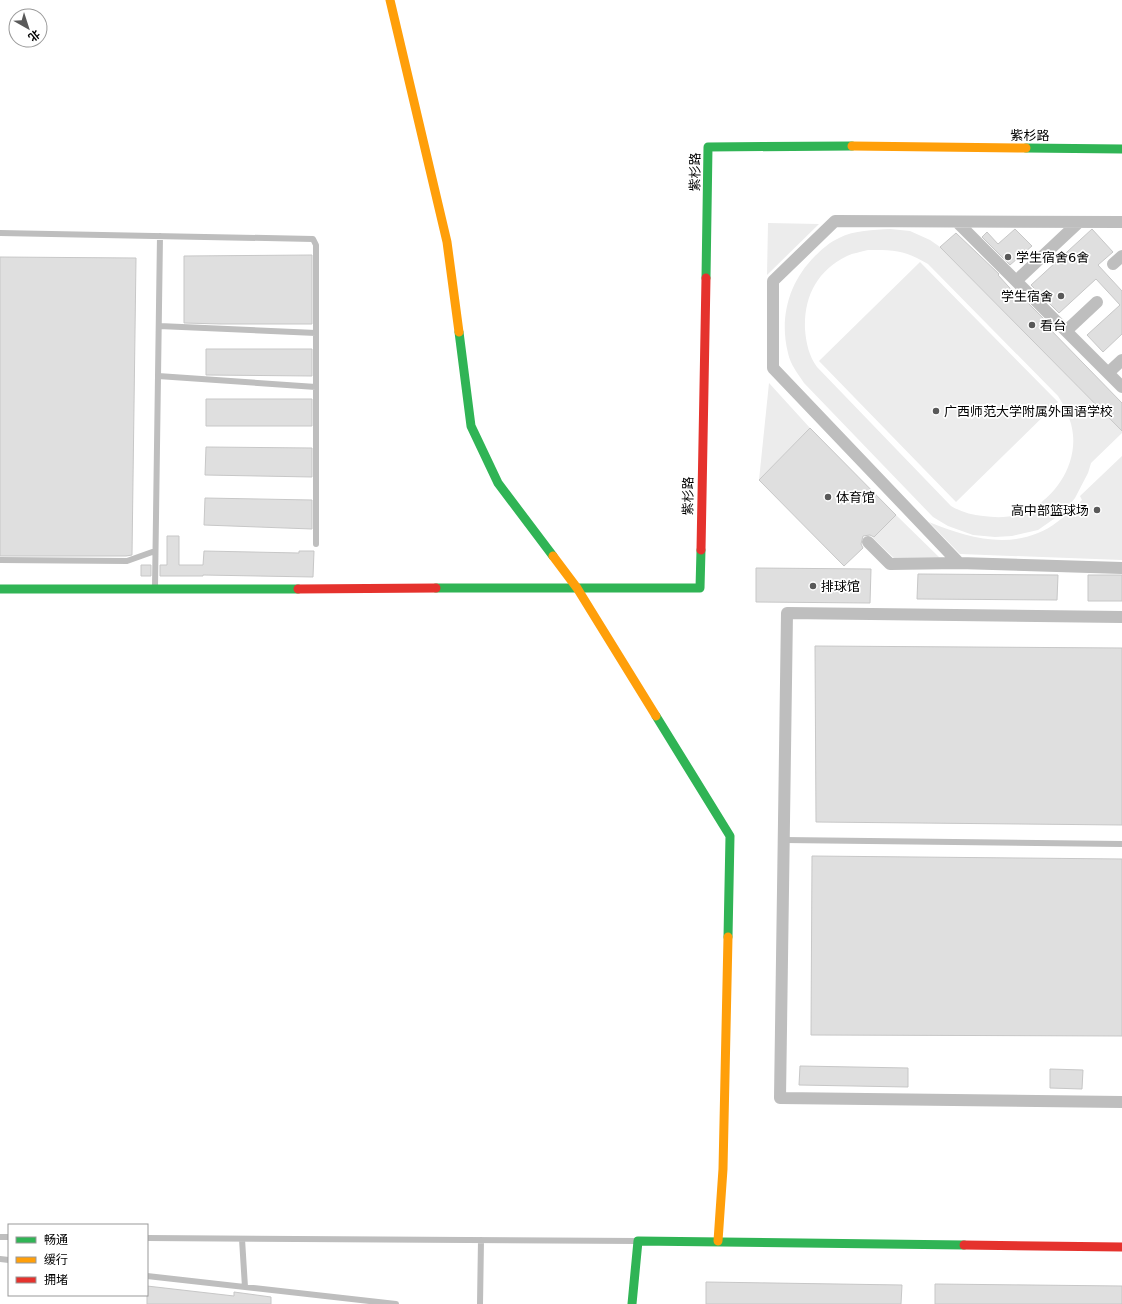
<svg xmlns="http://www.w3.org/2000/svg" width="1122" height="1304" viewBox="0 0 1122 1304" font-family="'DejaVu Sans','Noto Sans SC',sans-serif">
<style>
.green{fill:#ececec;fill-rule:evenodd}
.building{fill:#dfdfdf;stroke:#c7c7c7}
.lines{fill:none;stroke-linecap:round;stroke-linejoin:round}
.lane{stroke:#bebebe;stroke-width:6}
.street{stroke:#bebebe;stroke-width:12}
.fast{stroke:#30b455;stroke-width:9}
.slow{stroke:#ff9f0a;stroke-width:9}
.jam{stroke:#e5322d;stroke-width:9}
.poi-dot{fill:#595959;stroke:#fff;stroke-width:1.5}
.labels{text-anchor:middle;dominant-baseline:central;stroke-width:3.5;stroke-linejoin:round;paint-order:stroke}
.street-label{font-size:13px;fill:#000;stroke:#fff}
.poi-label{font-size:13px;fill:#000;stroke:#fff;text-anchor:start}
</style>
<rect width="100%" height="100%" fill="#fff"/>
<path class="green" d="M768,223L819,224L767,275Z
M890,229L910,231L930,240L940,247L1122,431V433L1091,463L1088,473L1075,498L1067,508L1058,516L1038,530L1012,536L995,537L973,535L948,526L933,517L804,383C798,374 790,364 788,353C779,317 789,282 815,256C822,249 830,242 839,238C855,230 873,230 890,229ZM868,250C895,250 904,250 928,264L1058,396C1065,407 1072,421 1073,435C1076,467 1054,499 1025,512C1012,518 997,518 983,516C972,515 961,512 951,506L817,367C809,356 806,343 805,329C804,296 817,271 847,256C853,253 861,252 868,250Z
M920,262L1058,402L956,502L819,361Z
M769,383L810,428L759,480Z
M1122,456V560L960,554L929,522C963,536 1002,548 1038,533C1056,526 1069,512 1082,500L1080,496Z
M896,515L940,558L895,559L873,538Z"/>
<path class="building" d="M1015,229L1032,246L1010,265L982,237L987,232L998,244Z
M1092,229L1113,252L1098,265L1122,291V334L1103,352L1087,335L1120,305L1096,279L1059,313L1031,285Z
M956,233L999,274L998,275L1018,297L1020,295L1048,323L1046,325L1122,403V431L940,247Z
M312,255V324H221L184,323V256Z
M0,257L136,258L132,555L126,556H0Z
M206,349H312V376L206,375Z
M206,399H312V426H206Z
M810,428L896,515L874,537L870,535L863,536L861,544L863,548L844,566L759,480Z
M206,447L312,448V477L205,475Z
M205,498L312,500V529L204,525Z
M167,536H179V565H203L204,551L299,553V551H314L313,577L203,575V576H160V565H167Z
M141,565H151V576H141Z
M756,568L871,569L870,603L756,602Z
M918,574L1058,575L1057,600L917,599Z
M1088,575H1122V601H1088Z
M815,646L1122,648V825L816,822Z
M812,856L1122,859V1036L811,1035Z
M800,1066L908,1068V1087L799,1085Z
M1050,1069L1083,1070L1082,1089L1050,1088Z
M706,1282L902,1285L901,1304H706Z
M935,1284L1122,1286V1304H935Z
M147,1286L234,1296V1292L271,1297V1304H147Z"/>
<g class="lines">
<path class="lane" d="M0,233L313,239L316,245V544
M159,326L316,333
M158,376L316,387
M0,560L127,561L155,551
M155,587L160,236
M784,840L1122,844
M0,1237H9
M147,1238L637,1241
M242,1239L245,1287
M0,1259L9,1260
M147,1276L396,1304
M480,1304L481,1240"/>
<path class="street" d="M957,222L1122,387
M1122,222L835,221L773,281V368L959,563L1122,568
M1113,264L1122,256
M1016,281L1079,222
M1066,331L1097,302
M1108,373L1122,360
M868,542L890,564L959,563
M1122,617L787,613L780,1098L1122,1102"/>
<path class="fast" d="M1026,148L1122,149
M706,278L708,147L852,146
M459,332L471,426L498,483L553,556
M436,588H700L701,550
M0,589H298
M656,716L730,836L728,937
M632,1304L638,1241L964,1245"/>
<path class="slow" d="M390,0L447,242L459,332
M852,146L1026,148
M553,556L577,588L656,716
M718,1241L723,1169L728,937"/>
<path class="jam" d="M701,550L706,278
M298,589L436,588
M964,1245L1122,1247"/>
</g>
<g class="poi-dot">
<circle cx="1008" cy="257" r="4"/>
<circle cx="1061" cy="296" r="4"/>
<circle cx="1032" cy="325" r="4"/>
<circle cx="936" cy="411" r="4"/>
<circle cx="828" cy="497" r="4"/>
<circle cx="1097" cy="510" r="4"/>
<circle cx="813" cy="586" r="4"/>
</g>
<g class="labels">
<g class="street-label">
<text x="1030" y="135">紫杉路</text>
<text transform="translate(695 172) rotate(-89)">紫杉路</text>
<text transform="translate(688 496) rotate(-89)">紫杉路</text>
</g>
<g class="poi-label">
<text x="1016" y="257">学生宿舍6舍</text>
<text x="1053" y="296" text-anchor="end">学生宿舍</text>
<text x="1040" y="325">看台</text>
<text x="944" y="411">广西师范大学附属外国语学校</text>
<text x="836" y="497">体育馆</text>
<text x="1089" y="510" text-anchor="end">高中部篮球场</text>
<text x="821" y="586">排球馆</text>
</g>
</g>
<rect x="8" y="1224" width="140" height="72" fill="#ffffff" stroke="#999999"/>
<rect x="16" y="1237" width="20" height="6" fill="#30b455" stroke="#999999"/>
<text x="44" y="1244" font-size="12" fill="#000000">畅通</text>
<rect x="16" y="1257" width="20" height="6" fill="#ff9f0a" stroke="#999999"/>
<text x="44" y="1264" font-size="12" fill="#000000">缓行</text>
<rect x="16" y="1277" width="20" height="6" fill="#e5322d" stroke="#999999"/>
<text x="44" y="1284" font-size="12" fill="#000000">拥堵</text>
<g transform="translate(28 28) rotate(141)"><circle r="19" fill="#ffffff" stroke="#999999"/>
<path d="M0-3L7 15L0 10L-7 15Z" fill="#595959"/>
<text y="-6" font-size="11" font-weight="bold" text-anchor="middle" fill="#000000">北</text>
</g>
</svg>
